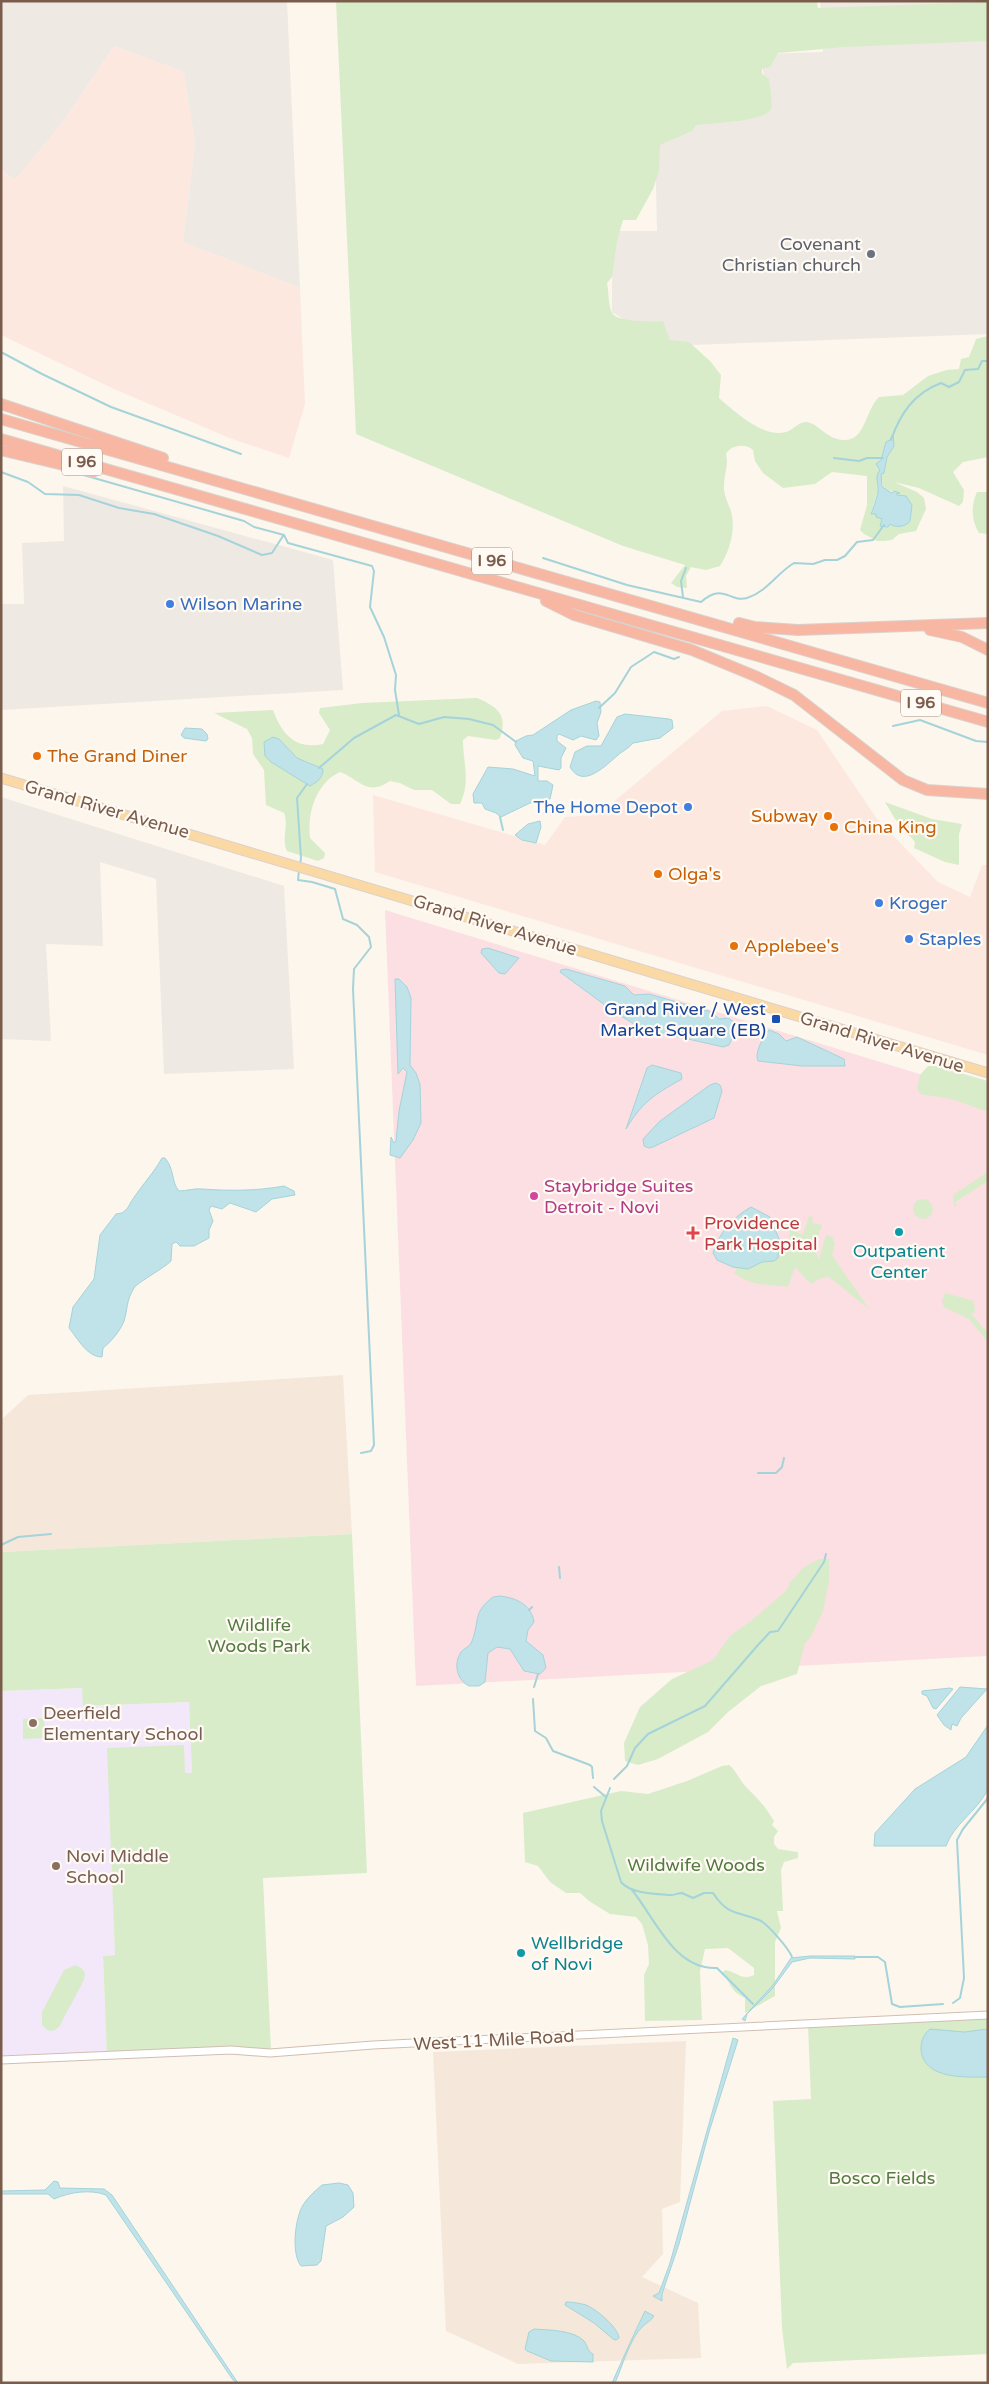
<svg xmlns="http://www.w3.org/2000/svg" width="989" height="2384" viewBox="0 0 989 2384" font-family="'Varela Round',sans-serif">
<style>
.residential{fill:#f5e8da}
.commercial{fill:#fde8e0}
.industrial{fill:#efe9e4}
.education{fill:#f3e8fa}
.medical{fill:#fbdfe3}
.green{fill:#d8ecc9;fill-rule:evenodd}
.water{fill:#bfe3e8;stroke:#a5d3da}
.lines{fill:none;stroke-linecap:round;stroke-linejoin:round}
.stream{stroke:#a5d3da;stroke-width:2}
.minor-casing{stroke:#d1beb0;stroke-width:9}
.major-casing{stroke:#dad1cd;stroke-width:11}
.highway-casing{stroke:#dad1cd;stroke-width:12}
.minor{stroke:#fff;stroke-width:7}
.major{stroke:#fbd9a5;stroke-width:9}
.highway{stroke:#f7b7a3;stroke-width:10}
.worship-dot{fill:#6b7280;stroke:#fffaf3;stroke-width:2}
.shop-dot{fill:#3f7fe0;stroke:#fffaf3;stroke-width:2}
.food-dot{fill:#e8710a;stroke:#fffaf3;stroke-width:2}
.transit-dot{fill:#1a4fb4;stroke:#fffaf3;stroke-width:2}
.hotel-dot{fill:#d1479c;stroke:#fffaf3;stroke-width:2}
.culture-dot{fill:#0f9aa8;stroke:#fffaf3;stroke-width:2}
.health-dot{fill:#e0444e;stroke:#fffaf3;stroke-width:2}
.education-dot{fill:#8d6e63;stroke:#fffaf3;stroke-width:2}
.labels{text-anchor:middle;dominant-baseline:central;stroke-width:4.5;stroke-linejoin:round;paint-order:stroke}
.shield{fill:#fffaf3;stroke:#a28b7f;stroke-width:1}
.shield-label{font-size:16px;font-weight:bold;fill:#7a5c4d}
.worship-label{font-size:18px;fill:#5b616d;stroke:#fffaf3;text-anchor:end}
.shop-label{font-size:18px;fill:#366cbe;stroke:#fffaf3;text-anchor:start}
.food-label{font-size:18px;fill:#c56008;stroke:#fffaf3;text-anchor:start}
.street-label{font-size:18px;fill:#7a5c4d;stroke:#fffaf3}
.transit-label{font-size:18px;fill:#164399;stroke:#fffaf3;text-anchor:end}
.hotel-label{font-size:18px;fill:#b23c85;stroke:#fffaf3;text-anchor:start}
.health-label{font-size:18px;fill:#be3a42;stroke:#fffaf3;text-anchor:start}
.culture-label{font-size:18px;fill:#0d838f;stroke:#fffaf3}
.park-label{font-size:18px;fill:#537a41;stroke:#fffaf3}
.education-label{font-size:18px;fill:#785e54;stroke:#fffaf3;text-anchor:start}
</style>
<rect width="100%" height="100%" fill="#fdf6ec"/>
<path class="residential" d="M343,1375L352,1534L1,1552V1420L28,1395Z
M686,2041L680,2202L662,2209L663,2254L642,2277L698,2303L701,2358L518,2364L446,2331L433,2052Z"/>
<path class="commercial" d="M114,46L184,72L195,144L183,242L300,288L305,404L289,458L232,439L114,389L1,335V169L15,180L62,123Z
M767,706L817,730L877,819L938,882L970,897L982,865H988V1055L375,872L373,795L545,845L565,817L598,815L722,711Z"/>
<path class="industrial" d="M1,1H287L300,288L183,242L195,144L184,72L114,46L62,123L15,180L1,169Z
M820,1H988V334L666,346L612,312V231H657L655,142L705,116L766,114L762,54L823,52Z
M63,486L333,560L343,690L1,710V604H24L22,543L64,541Z
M1,797L284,886L294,1069L164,1074L156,879L100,862L103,946L46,944L51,1041L1,1039Z"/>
<path class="education" d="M83,1688V1706L189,1702L192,1773L109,1776L115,1955L103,1956L107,2058L1,2064V1691Z"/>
<path class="medical" d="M385,910L988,1095V1656L416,1686Z"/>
<path class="green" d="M336,1H817L818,8L988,2V41L845,47L778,53L770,67L762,69V74L769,79C770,85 773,105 771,109C765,122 711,123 696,125L692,131L660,145L659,171L653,189L636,220H623L617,241L612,277L607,283C609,292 608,308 613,314C619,322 654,322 663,321L670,340L689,342L710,361L721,375L719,398C734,411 764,439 786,432C794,430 797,422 807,422C818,424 825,436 837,439C866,447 864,411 879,397L903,395L928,376L947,370L959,369L961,359L969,357L976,339L988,336V457L963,462L953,472L964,490L963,502L959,506L919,488L894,482L917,492L924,498L926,509L916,531L899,534L892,540L884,541H877L864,534L860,530L867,505V476L832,472L815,484L783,488L763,473L755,461L753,450C745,443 731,445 726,454C729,465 724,474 724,485C723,493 728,503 731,511C736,530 730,550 720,566L706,570L691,567L686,576L687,588L677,587L671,583L685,565L623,546L356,434ZM877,478L882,479L883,488L899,494L896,495L900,496L904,524C890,526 883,521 876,514L871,513L878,491Z
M977,492H988V534L979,533C971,521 971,505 977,492Z
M477,698C498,707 508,715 500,738L496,740L468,736L463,740C463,763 471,781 460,804H451L432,790H414L400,783L390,781C367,797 359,779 340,772C316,783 307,813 310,838L325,853L324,858L318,861L287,851C281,838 289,826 284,813L266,805L264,770L253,754L252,738L247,729L214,713L273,710C282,734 295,750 323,744L330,730L319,713L320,708L362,703ZM279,739L297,758L315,766L311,786L271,762Z
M885,802L932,819L962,824L959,834V865L945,862L914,848L915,842L895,819Z
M928,1066H936L988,1081V1112L952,1099L920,1094L917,1088L920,1075Z
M988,1172V1181L955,1202L957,1206H954L953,1195Z
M913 1209a10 10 0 1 1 20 0a10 10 0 1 1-20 0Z
M809,1216L813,1217L812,1223L822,1225L814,1249L819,1259L826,1235L834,1237L833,1242L835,1243L832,1255L869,1309L829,1277L821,1278L811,1284L795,1267L788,1287C765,1283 755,1288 734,1273L737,1269L733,1267L751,1268L762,1262L774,1261L779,1254V1249L784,1248L789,1242L790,1229L803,1235Z
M945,1293L974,1301L975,1312L971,1314L988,1333V1342L969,1319L944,1307L942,1301Z
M352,1534L367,1873L263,1878L271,2051L107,2058L103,1956L115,1955L107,1748L184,1745L185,1773H192L189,1702L83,1706L82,1688L1,1691V1552Z
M819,1559H829V1581L823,1611L811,1637L805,1643L797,1674L761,1686L728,1712L708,1732L658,1759L638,1765L625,1761L624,1743L640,1707L672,1679L713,1660L730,1636L752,1620L787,1590L790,1582L803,1568Z
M44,1718L45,1738L23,1739V1719Z
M729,1765C737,1771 739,1780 746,1787C760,1801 764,1805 774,1821L772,1825L778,1831L774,1837V1844L778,1849L798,1852V1858L784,1862L781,1870L783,1911H777L781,1928L775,1942V1996L745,2013V1998C728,1990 733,1983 721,1974L725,1970C738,1972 741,1981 754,1975V1968L728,1948L705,1949L700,1971L702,2020L645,2021L644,1975L649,1964L648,1945L642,1924L636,1917L610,1914L589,1901L580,1893H566L550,1882L538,1866L525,1862L523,1813L621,1791L648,1794L687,1781L722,1766Z
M75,1965L81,1968L85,1973L84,1980L59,2027L53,2031L47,2030L42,2025V2012L64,1970Z
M988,2017V2354L793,2363L787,2369L782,2328L773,2101L811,2099L808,2026Z"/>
<path class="water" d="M893,434L894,446L887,457L884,473L881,474L882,487L892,493L894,491L900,493L896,494L897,495L906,496L912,505L910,521C906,527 895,528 890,524L888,527L880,526L882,519L876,517V514H871C873,509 878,495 878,491C879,484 874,477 880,470L876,464L881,460L886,442L890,440Z
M596,701L600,702L601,712L597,723L599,736L596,740L581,736L573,740L559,734L557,736V741L566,748L561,758V768L559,770L538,766V781H547L553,785L550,799L530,803L501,817L496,813L485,809L482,803H474L473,794L488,767L513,769L535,776L533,761L523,758L515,745L516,741L526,736L533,735L571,710Z
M625,714L669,719L672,720L673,728L660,738L633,743C628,749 624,750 618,755C606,765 583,790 570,767L575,752L587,746H601L617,717Z
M185,728L202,729L207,734L208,739L206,741L184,738L181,735Z
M273,737L279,739L297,758L323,769C323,778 317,782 310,786L271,762L265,756L264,742Z
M540,821L541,827L536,843L522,840L515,835L528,824Z
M488,948L519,958L505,974L499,973L481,953L482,949Z
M566,969L625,986L634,995L649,994L712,1012L719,1019L728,1018L734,1022V1034L729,1045L723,1047L666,1034L634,1024L613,1011L560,972L561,970Z
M395,979H399L407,987L411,998L410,1065L416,1073L420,1084L421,1123L413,1140L400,1158L390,1155L391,1137L394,1143L396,1141L399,1111L407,1072L403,1068L398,1074Z
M769,1030L779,1034L786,1041L797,1037L844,1059L845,1066H802L758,1061C754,1054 763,1036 769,1030Z
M652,1065L681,1073L682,1079C655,1094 642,1102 626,1129L647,1068Z
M716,1083L720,1085L722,1091L714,1118L653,1147L649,1148L644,1146L643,1139L660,1121L710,1085Z
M162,1158H165C175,1170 171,1182 179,1191C186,1191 195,1188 202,1189C229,1191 257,1191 284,1186L294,1191L295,1195L272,1199L256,1212L230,1203L222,1209L211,1206L209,1210L213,1221L209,1230V1238L194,1246H180L176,1242L172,1244L171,1261C163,1269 138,1282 134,1288C126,1301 128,1308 124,1321C121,1330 110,1343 103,1348L102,1357C87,1357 78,1339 69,1328L73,1307L94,1279L100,1235L116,1214L122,1213L127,1209C137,1190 152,1176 162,1158Z
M751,1207L770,1217L779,1239L778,1258L774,1261L762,1262L748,1269L733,1267L717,1260L713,1253C718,1234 733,1217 751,1207Z
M500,1596C516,1598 531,1604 534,1622L528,1630L526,1641L543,1655L546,1668L540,1674L524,1671L510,1649L497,1647L488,1653L485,1682L479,1686H469C457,1680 453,1664 461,1652C464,1648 470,1647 472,1641C480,1621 472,1613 493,1597Z
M960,1687L987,1689L961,1718L957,1726L952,1724L951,1730L944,1725L937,1715Z
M950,1688L953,1689L936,1709L933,1708L927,1696L922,1694V1691Z
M988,1725C988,1738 989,1782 987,1791C976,1812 954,1824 946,1846H874L875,1833L915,1789L966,1757Z
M810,1956H855V1959L810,1958L792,1962L772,1989L747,2014L745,2021L742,2019L773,1985L791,1958Z
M930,2029L964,2032L988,2029V2077C966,2077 924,2080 921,2050C921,2041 923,2035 930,2029Z
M733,2038L738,2040L709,2132L679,2244L662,2294V2301L653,2296L659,2293L670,2263Z
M54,2181L58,2182L60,2188L104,2189L112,2195L238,2383L233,2380L106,2195C90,2189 70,2192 54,2199L48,2194H1V2191L45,2190Z
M339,2183L348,2185L353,2193L354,2207L343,2217L326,2226L321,2261L317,2265L301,2266C291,2254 295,2218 303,2205C308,2197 315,2191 322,2185Z
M566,2302C572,2302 579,2303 586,2305C596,2309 618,2327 619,2338L616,2340L613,2339L594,2323L565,2305Z
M645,2311L654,2316C651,2321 647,2322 643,2326C629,2340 623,2365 615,2383H612C623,2358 634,2334 645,2311Z
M534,2329C548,2330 574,2330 584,2341C588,2346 587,2351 593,2354V2362L551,2361L527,2351L525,2349L529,2332Z"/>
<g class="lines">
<path class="stream" d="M1,352L42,374L111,407L241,454
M891,440C900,414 914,393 941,383L949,387L959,382L965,370L978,369L982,361H988
M834,458L859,461L867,458H883
M1,472L28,482L45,494L79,495L119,508L154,514L218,536L262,555L272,553L283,536
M73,472L244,521L254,527L284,535L288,543L372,566L374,571L370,607L384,637L396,675L395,690L399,715
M543,558L627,585L701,602C724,582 729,603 747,598C768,591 777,573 794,563L813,564L825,560H837L845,556L857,542L873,540L884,525
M683,597L681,581L686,568
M599,708L615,693L631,667L654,652L674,659L679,657
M893,726L920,720L976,741L988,742
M319,768L354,738L396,715L419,724L444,717L469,719L493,725L516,742
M500,817L503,830
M300,865L301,858L297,798L307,784
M299,870L298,880L312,882L335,889L343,919L357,925L369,937L371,947L354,969L353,989L374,1445L371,1451L361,1453
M758,1473H776L782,1467L784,1458
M1,1545L18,1537L51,1534
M559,1567L560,1578
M529,1610L532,1607
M534,1687L538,1674
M533,1699L535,1731L546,1738L553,1751L590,1765L592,1767L593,1778
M614,1779L627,1766L635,1748L648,1734L705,1706L758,1645L770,1632L778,1631L824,1562L826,1554
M594,1787L606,1797
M610,1788L601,1811L602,1821L621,1882C631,1894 656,1894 671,1895C675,1895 677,1893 682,1893L693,1898L704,1893H713C728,1916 737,1911 759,1920C767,1923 789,1949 792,1957
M632,1890C655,1918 674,1970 717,1968L753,2004
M855,1957H878L885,1962L892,2004L900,2007L943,2004
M953,2003L960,1998L964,1978L957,1840L963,1829L988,1798"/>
<g class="minor-casing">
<path id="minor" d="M1,2060L231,2050L270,2053L373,2045L988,2015"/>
</g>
<g class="major-casing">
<path id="major" d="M1,778L988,1073"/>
</g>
<g class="highway-casing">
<path id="highway" d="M1,404L163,458
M1,419L988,703
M1,439L988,722
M1,450L93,472
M546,601L574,615L692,650L755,676L794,695L903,780L927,790L988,794
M739,623L755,627L798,630L988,623
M930,630L962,637L988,650"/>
</g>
<use href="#minor" class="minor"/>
<use href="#major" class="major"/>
<use href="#highway" class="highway"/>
</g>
<circle class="worship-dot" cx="871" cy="254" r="5"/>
<g class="shop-dot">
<circle cx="170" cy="604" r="5"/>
<circle cx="688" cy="807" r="5"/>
<circle cx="879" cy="903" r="5"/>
<circle cx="909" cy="939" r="5"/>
</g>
<g class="food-dot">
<circle cx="37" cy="756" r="5"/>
<circle cx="828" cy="816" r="5"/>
<circle cx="834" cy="827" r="5"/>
<circle cx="658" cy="874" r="5"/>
<circle cx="734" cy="946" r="5"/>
</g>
<rect class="transit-dot" x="771" y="1014" width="10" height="10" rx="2.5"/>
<circle class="hotel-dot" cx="534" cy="1196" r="5"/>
<g class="culture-dot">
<circle cx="899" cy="1232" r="5"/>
<circle cx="521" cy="1953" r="5"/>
</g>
<path class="health-dot" d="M690.5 1225.5h5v5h5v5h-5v5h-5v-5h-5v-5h5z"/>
<g class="education-dot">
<circle cx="33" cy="1723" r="5"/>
<circle cx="56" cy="1866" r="5"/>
</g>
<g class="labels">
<g class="shield">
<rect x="62" y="448.5" width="40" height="27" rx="4"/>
<rect x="472" y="547.5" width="40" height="27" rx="4"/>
<rect x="901" y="689.5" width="40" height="27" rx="4"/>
</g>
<g class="shield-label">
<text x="82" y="462">I 96</text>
<text x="492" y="561">I 96</text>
<text x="921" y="703">I 96</text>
</g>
<g class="worship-label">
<text x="861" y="244">Covenant<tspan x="861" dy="21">Christian church</tspan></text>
</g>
<g class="shop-label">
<text x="180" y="604">Wilson Marine</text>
<text x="678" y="807" text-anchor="end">The Home Depot</text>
<text x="889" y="903">Kroger</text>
<text x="919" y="939">Staples</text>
</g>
<g class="food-label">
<text x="47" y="756">The Grand Diner</text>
<text x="818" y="816" text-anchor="end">Subway</text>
<text x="844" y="827">China King</text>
<text x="668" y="874">Olga's</text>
<text x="744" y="946">Applebee's</text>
</g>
<g class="street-label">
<text transform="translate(107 809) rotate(16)">Grand River Avenue</text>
<text transform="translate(495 925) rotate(17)">Grand River Avenue</text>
<text transform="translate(882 1042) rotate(17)">Grand River Avenue</text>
<text transform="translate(494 2040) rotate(-3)">West 11 Mile Road</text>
</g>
<g class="transit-label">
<text x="766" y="1009">Grand River / West<tspan x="766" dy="21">Market Square (EB)</tspan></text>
</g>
<g class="hotel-label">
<text x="544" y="1186">Staybridge Suites<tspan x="544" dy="21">Detroit - Novi</tspan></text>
</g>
<g class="health-label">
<text x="704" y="1223">Providence<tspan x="704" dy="21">Park Hospital</tspan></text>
</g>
<g class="culture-label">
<text x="899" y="1251">Outpatient<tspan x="899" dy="21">Center</tspan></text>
<text x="531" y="1943" text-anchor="start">Wellbridge<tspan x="531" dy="21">of Novi</tspan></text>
</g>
<g class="park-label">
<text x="259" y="1625">Wildlife<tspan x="259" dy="21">Woods Park</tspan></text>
<text x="696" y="1865">Wildwife Woods</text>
<text x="882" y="2178">Bosco Fields</text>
</g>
<g class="education-label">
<text x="43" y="1713">Deerfield<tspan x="43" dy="21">Elementary School</tspan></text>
<text x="66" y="1856">Novi Middle<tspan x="66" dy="21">School</tspan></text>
</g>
</g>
<rect width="989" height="2384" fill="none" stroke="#7a5c4d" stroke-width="5"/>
</svg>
